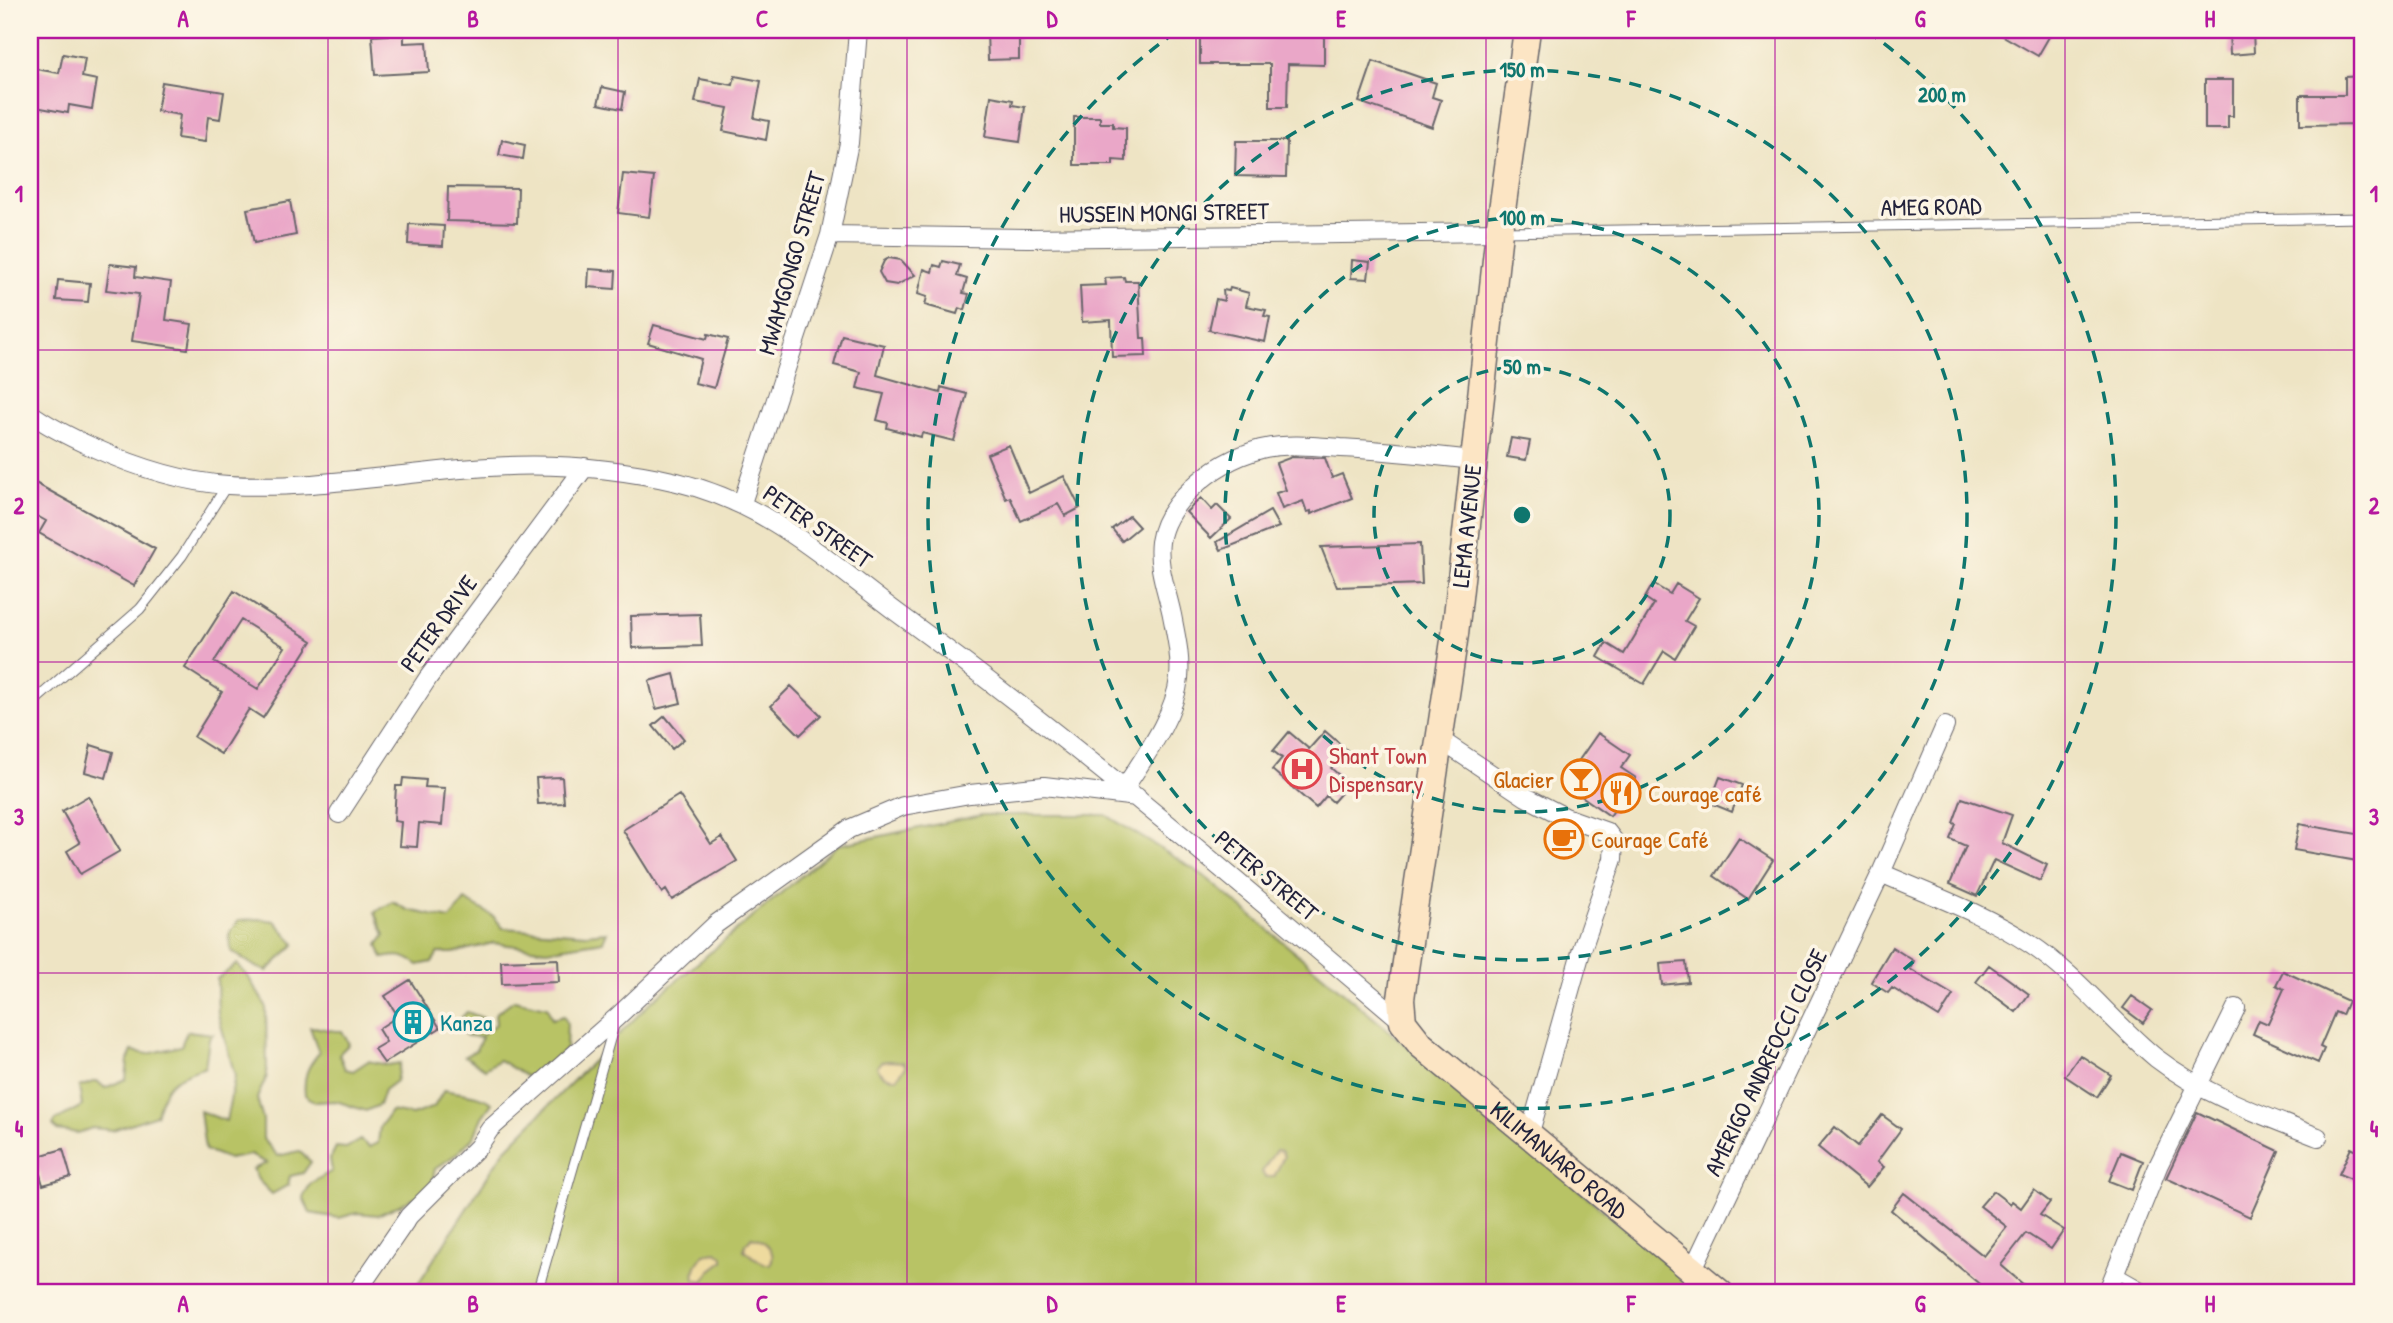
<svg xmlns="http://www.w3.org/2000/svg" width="2393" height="1323" viewBox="0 0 2393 1323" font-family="'Patrick Hand',sans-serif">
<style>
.green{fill:#b8c365;stroke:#6d7250;stroke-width:2}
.sand{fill:#eeda9e;stroke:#887e6c;stroke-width:2}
.building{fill:#eaa7c8;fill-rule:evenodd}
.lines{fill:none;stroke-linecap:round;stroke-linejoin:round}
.service-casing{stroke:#69666b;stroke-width:11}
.minor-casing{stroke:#69666b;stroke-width:20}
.secondary-casing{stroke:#69666b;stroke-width:29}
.service{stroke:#fff;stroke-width:9}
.minor{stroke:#fff;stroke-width:18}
.secondary{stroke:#fce5c4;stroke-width:26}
.grid{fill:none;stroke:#b5179e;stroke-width:2;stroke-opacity:0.55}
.ring{fill:none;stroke:#0f766e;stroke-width:3.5;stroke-dasharray:12 9}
.labels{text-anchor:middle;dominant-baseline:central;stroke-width:7;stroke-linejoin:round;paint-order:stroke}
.street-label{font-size:24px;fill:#22223b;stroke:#fcf5e5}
.health-label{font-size:24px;fill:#be3a42;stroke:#fcf5e5;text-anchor:start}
.food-label{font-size:24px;fill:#c56008;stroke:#fcf5e5;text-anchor:start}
.culture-label{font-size:24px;fill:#0d838f;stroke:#fcf5e5;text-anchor:start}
.centre{fill:#0f766e;stroke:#fcf5e5;stroke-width:3.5}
.ring-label{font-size:21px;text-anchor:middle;font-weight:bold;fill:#0f766e;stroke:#fcf5e5;stroke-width:7;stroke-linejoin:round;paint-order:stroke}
.neatline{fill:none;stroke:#b5179e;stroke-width:2.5}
.grid-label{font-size:23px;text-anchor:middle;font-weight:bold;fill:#b5179e}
</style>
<rect width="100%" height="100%" fill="#fcf5e5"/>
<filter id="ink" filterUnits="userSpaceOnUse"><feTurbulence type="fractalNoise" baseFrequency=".0143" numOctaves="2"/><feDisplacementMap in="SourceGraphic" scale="14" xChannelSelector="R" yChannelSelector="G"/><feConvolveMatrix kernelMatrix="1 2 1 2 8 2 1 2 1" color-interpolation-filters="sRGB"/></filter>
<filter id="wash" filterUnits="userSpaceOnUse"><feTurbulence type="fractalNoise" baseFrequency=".00686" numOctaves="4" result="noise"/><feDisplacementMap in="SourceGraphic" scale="28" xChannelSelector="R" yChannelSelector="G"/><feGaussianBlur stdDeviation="1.57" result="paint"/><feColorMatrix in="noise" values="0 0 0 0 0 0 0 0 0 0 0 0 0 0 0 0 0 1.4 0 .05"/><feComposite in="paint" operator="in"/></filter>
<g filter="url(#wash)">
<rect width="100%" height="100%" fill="#eee4c4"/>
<path class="green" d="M982,815H1106L1203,875L1702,1293H412L504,1151L650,1003L838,845Z
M465,900L493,916L503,928L586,934L607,932L603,941L547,950L493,943L453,953H438L432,962L418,965C405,955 398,955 383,958L378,945L385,935L375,912L393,902L408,910L450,919Z
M259,919L275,921L295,944L267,971L256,967L231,951L229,934L239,920Z
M237,964L247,975L266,1006L267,1076L257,1098L263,1120V1139L278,1156L299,1151L311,1162L303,1173L290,1176L288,1185L272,1194L258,1180L253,1169L267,1163L250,1155L229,1159L205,1150L200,1111L226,1121L235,1076L218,1014L217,979Z
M514,1000L547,1007L552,1019L564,1016L567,1024L566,1049L547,1065L527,1077L499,1060L485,1069L465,1056L476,1050L482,1037L467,1036L459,1029L461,1018L467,1012L485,1019L483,1034L496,1024L495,1014Z
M310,1027C322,1027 330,1032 342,1031L349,1044L339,1054L345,1069L353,1071L368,1061L388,1065L400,1063L396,1081L384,1090L379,1105L366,1111L336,1101L315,1102L305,1095C303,1077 307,1067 319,1053Z
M187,1031L213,1034L209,1038L205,1067C171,1080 167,1079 156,1115L113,1130L92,1128L78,1133L57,1130L53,1125L56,1120L82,1106L79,1087L97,1081L105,1088L126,1079L128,1060L132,1051L148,1054L181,1046Z
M444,1090C461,1094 477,1093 492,1103L482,1117L474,1137L455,1155L435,1169L430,1191L378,1215L357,1213L339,1218L310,1213L303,1197L311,1183L332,1171L330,1159L336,1147L346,1148L360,1140L369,1147L378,1143L380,1127L391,1111L412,1115L434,1107Z"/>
<path class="sand" d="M889,1061L903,1062L906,1067L897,1078C888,1078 881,1076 877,1067L881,1062Z
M1276,1150L1281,1151L1284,1156L1274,1177H1265L1262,1172Z
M752,1237C764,1239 778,1252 770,1264H764L744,1250L745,1244Z
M716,1252L723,1256V1261L710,1271L703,1281L695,1279C693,1268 697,1263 704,1254Z"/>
<g id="blocks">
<path class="building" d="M1993,30H2053L2038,56Z
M2229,30H2253L2254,53L2230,55Z
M987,31H1019V59L988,60Z
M1200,31H1324V65L1288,64L1287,107H1270V64H1200Z
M404,34V43L427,42L429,72L375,75L372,36Z
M63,54L85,58L82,77L97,80L92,109L69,105L68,113L30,106V68L59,73Z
M1373,61L1436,83L1432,97L1441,100L1432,127L1359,102Z
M735,76L761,81L754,118L769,121L766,140L723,131L728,108L695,102L700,79L733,85Z
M2363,76V124L2300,125V95H2345V77Z
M2205,80H2233V116H2228V129H2205Z
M162,82L224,92L220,119L208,117L205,142L177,138L180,115L157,111Z
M602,87L625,92L622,109L598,104Z
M991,96L1013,100L1012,105L1025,107L1020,142L985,137Z
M1074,117H1100V123H1113V127L1126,128V161L1113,160V165H1074Z
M502,140L525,145L523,159L499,155Z
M1236,141H1287L1286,177L1235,176Z
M623,174L654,177L649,217L618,213Z
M448,187L518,188L517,223L447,221Z
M290,201L296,235L254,243L247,209Z
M409,224L444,226L443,246L408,244Z
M889,258L901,260L915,275L897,285L885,283L879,272L884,261Z
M1352,260L1370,262L1368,279L1351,278Z
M943,261L960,265L957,276L967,279L963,293L969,294L965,310L959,308L957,314L925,305L927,297L918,294L924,269L932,272L934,265L941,267Z
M110,264L136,267L135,277L171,282L166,320L192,324L188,349L132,341L139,294L106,290Z
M589,269L616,271L615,289L588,287Z
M1124,277L1125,281H1138L1141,338H1145L1146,356L1112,357L1111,320L1082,322L1080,286L1106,285L1105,278Z
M58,280L90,283L88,302L56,300Z
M1230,288L1249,293L1246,306L1266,310L1264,316L1270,317L1265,342L1209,330L1216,299L1224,301L1223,290L1229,291Z
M654,325L707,339L708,334L728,339L714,388L695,383L701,359L648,343Z
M842,335L884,345L877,375L940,393L941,387L967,394L954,441L922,433L921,437L887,428L888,423L877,420L884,394L857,388L861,372L834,365Z
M1511,438L1530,441L1526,460L1507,457Z
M1009,445L1029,493L1064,476L1080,508L1065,516L1058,504L1021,521L1010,497L1006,499L987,454Z
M1292,457L1325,458L1332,478L1342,474L1352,498L1311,514V511L1307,512L1303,501L1282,509L1276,493L1286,490L1276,463Z
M30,480L155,549L134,586L39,533L46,521L30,512Z
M1201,498L1212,510L1217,505L1231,519L1211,538L1186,512Z
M1270,511L1279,527L1221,550L1217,542Z
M1129,516L1139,527L1122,541L1112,529Z
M1420,544L1422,584L1337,587L1321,547Z
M1653,584L1670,594L1676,584L1699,598L1685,621L1694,626L1675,658L1664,651L1644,684L1598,657L1606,643L1624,654L1654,604L1645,598Z
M234,591L312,641L263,718L249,709L221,754L194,737L222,692L185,668ZM241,620L285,647L258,689L214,662Z
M700,614L702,646L632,648L631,616Z
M674,674L681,703L656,709L649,681Z
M791,686L821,715L800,735L771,706Z
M665,716L684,739L672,749L653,726Z
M1325,731L1347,750L1331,768L1349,784L1333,802L1326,796L1316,808L1272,770L1282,758L1273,751L1289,732L1309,749Z
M1598,733L1630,755L1621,768L1636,778L1610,816L1563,783Z
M91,745L113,752L106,778L85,772Z
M562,777L564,803L538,804L536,778Z
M1720,777L1742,785L1732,812L1710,803Z
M403,778L426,780L425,787L445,788L442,825L419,823L417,847L399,846L401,822L394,821L396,786H402Z
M679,795L711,844L722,837L737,861L672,900L666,890L662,893L623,830Z
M88,796L120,851L80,874L67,851L80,843L62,811Z
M1962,798L2012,815L2002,843L2047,865L2040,881L1994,860L1977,896L1950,884L1966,846L1950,839L1956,824L1953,823Z
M2299,824L2363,835V862L2294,850Z
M1739,838L1773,860L1748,899L1714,876Z
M1892,947L1914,961L1910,969L1953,995L1939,1017L1892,988L1888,993L1871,982Z
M558,959L559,982L502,984L501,961Z
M1686,962L1688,982L1662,985L1660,964Z
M1989,965L2029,994L2016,1012L1976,982Z
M2283,971L2348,1001L2342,1015L2335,1012L2320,1047L2324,1049L2318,1063L2253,1034L2259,1020L2268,1024L2284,989L2276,985Z
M410,980L440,1028L384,1063L374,1049L386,1042L378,1029L398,1016L385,996Z
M2132,996L2152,1010L2143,1023L2123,1008Z
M2080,1055L2111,1075L2097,1097L2065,1076Z
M2197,1112L2279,1151L2250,1217L2166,1178Z
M1882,1115L1901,1129L1877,1162L1884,1167L1867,1187L1818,1147L1835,1127L1858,1146Z
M2351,1148L2363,1154V1184L2339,1174Z
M63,1149L71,1177L43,1185L35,1157Z
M2121,1152L2143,1161L2132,1190L2109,1181Z
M2034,1190L2050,1202L2040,1215L2064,1230L2051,1249L2026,1233L2001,1265L2033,1293H1990L1891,1210L1904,1193L1984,1256L2007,1227L1980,1206L1993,1191L2010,1204L2012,1201L2021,1208Z"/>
</g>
</g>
<g filter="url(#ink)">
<use href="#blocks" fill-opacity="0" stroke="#69666b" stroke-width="2"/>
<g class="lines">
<g class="service-casing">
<path id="service" d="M1501,232L2363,218
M30,705L140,609L182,556L227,485
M2116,1272L2153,1293
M537,1293L615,1022"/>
</g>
<g class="minor-casing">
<path id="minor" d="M830,235L1028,238L1499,232
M30,413C49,427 70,437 92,447C134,466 182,482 228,485C316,490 402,472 489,467C551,463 616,468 677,482C769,504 826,560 899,614C1074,741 1238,882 1403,1022
M742,503L830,235L849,143L858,30
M1439,739L1526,797L1565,817L1607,832L1614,841L1613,859L1581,952L1529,1136
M1125,787C1145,756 1175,716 1179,678C1181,657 1176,636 1172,615C1167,591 1157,567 1160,542C1163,521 1177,502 1192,488C1212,469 1235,456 1261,449C1286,443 1315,446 1341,448C1385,450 1429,455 1473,460
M339,814L428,678L585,467
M1881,873C1931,895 1985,914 2030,944C2078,976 2112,1022 2156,1058C2204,1095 2262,1115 2318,1137
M1692,1271L1881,873L1945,726
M356,1293L409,1216L478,1147L490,1129L617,1017L716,924L849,829L903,806L970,794L1044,786L1137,797
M2107,1293L2159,1164L2236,1008"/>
</g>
<g class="secondary-casing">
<g id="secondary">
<path id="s1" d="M1527,30L1499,232L1455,634L1405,969L1401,999L1403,1022L1421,1045L1720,1293"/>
</g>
</g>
<use href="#service" class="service"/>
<use href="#minor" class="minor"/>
<use href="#secondary" class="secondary"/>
</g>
</g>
<path class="grid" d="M328,30V1293M618,30V1293M907,30V1293M1196,30V1293M1486,30V1293M1775,30V1293M2065,30V1293M30,350H2363M30,662H2363M30,973H2363"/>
<g class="ring">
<circle cx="1522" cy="515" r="148"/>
<circle cx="1522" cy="515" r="297"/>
<circle cx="1522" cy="515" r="445"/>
<path d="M1867 31A594 594 0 1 1 1177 31"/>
</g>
<defs>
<g id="hospital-ring" transform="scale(2.0125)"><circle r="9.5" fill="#fcf5e5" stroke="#e0444e" stroke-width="1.5"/><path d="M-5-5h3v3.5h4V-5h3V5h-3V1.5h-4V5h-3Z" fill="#e0444e"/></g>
<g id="bar-ring" transform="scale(2.0125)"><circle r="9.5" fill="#fcf5e5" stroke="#e8710a" stroke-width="1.5"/><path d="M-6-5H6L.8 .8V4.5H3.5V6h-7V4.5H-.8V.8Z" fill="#e8710a"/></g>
<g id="restaurant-ring" transform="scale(2.0125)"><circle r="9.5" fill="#fcf5e5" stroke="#e8710a" stroke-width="1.5"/><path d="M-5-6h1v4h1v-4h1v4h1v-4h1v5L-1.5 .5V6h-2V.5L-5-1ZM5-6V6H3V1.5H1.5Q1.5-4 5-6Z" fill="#e8710a"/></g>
<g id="cafe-ring" transform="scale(2.0125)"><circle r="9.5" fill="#fcf5e5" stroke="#e8710a" stroke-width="1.5"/><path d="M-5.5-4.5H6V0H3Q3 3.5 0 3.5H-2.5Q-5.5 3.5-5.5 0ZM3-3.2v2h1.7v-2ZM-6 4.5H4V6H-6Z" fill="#e8710a"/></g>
<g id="building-ring" transform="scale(2.0125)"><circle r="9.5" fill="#fcf5e5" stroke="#0f9aa8" stroke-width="1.5"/><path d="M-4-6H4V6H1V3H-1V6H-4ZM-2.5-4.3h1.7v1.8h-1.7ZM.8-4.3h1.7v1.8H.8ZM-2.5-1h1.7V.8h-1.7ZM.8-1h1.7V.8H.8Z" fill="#0f9aa8"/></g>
</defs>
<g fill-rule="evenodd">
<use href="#hospital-ring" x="1302" y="769"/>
<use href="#bar-ring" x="1581" y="779"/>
<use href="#restaurant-ring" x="1621" y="793"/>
<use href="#cafe-ring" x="1564" y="839"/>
<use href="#building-ring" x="413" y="1022"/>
</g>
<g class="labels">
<g class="street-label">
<text transform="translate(1931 206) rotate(-1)">AMEG ROAD</text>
<text transform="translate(1164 212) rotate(-1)">HUSSEIN MONGI STREET</text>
<text transform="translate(791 263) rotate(-74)">MWAMGONGO STREET</text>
<text transform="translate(818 526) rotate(35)">PETER STREET</text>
<text transform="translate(1466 526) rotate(-84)">LEMA AVENUE</text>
<text transform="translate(438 623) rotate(-54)">PETER DRIVE</text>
<text transform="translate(1267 875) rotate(40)">PETER STREET</text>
<text transform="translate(1765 1062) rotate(-64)">AMERIGO ANDREOCCI CLOSE</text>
<text stroke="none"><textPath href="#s1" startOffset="1209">KILIMANJARO ROAD</textPath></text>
</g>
<g class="health-label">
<text x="1329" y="755">Shant Town<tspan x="1329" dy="28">Dispensary</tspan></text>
</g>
<g class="food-label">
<text x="1554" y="779" text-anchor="end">Glacier</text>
<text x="1648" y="793">Courage café</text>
<text x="1591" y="839">Courage Café</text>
</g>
<g class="culture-label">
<text x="440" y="1022">Kanza</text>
</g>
</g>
<circle cx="1522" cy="515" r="10" class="centre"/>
<g class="ring-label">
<text x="1522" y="77">150 m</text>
<text x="1942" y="102">200 m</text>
<text x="1522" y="225">100 m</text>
<text x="1522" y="374">50 m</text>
</g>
<rect width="2393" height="1323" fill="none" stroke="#fcf5e5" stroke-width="77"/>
<rect x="38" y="38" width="2316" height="1246" class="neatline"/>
<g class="grid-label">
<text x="183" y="27">A</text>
<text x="473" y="27">B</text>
<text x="762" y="27">C</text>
<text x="1052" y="27">D</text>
<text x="1341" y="27">E</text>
<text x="1631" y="27">F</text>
<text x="1920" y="27">G</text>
<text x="2210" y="27">H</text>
<text x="19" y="202">1</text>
<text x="2374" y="202">1</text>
<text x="19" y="514">2</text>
<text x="2374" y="514">2</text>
<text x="19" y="825">3</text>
<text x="2374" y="825">3</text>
<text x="19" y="1137">4</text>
<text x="2374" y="1137">4</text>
<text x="183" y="1312">A</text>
<text x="473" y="1312">B</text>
<text x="762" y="1312">C</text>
<text x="1052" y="1312">D</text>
<text x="1341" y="1312">E</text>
<text x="1631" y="1312">F</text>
<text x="1920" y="1312">G</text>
<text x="2210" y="1312">H</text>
</g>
</svg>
